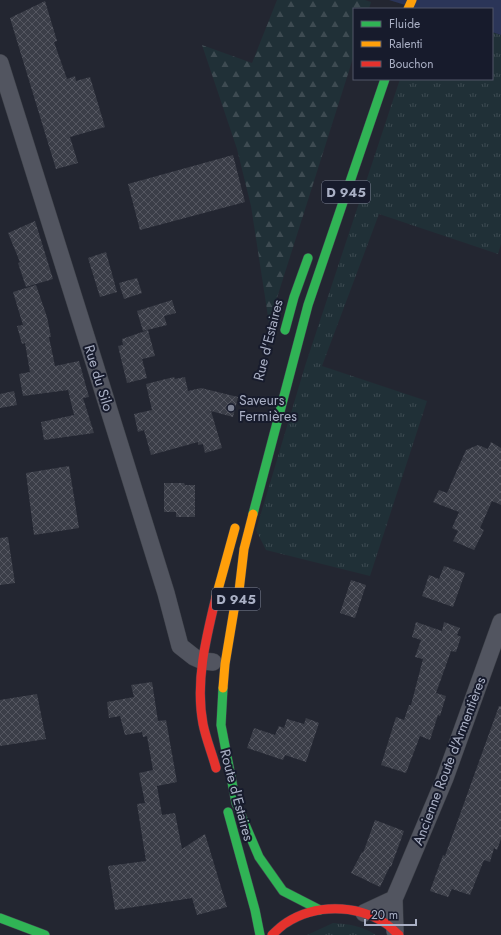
<svg xmlns="http://www.w3.org/2000/svg" width="501" height="935" viewBox="0 0 501 935" font-family="Jost,sans-serif">
<style>
.grass{fill:url(#grass-tufts)}
.forest{fill:url(#forest-firs)}
.water{fill:#2b3558}
.building{fill:url(#building-cross-hatch)}
.lines{fill:none;stroke-linecap:round;stroke-linejoin:round}
.street-casing{stroke:#3d4048;stroke-width:18}
.fast-casing{stroke:#40434e;stroke-width:10}
.slow-casing{stroke:#40434e;stroke-width:10}
.jam-casing{stroke:#40434e;stroke-width:10}
.street{stroke:#525560;stroke-width:17}
.fast{stroke:#30b455;stroke-width:9}
.slow{stroke:#ff9f0a;stroke-width:9}
.jam{stroke:#e5322d;stroke-width:9}
.poi-dot{fill:#7b8091;stroke:#171b2c;stroke-width:1.5}
.labels{text-anchor:middle;dominant-baseline:central;stroke-width:4;stroke-linejoin:round;paint-order:stroke}
.shield{fill:#171b2c;stroke:#7e8397;stroke-width:1}
.shield-label{font-size:13px;font-weight:bold;fill:#aab0c5}
.street-label{font-size:14px;fill:#aab0c5;stroke:#171b2c}
.poi-label{font-size:14px;fill:#aab0c5;stroke:#171b2c;text-anchor:start}
</style>
<defs>
<pattern id="grass-tufts" width="24" height="20" patternUnits="userSpaceOnUse"><rect width="24" height="20" fill="#203037"/><path d="M3 7l-1-3M5 7V3M7 7l1-3M15 17l-1-3M17 17v-4M19 17l1-3" fill="none" stroke="#3e4b52"/></pattern>
<pattern id="forest-firs" width="22" height="20" patternUnits="userSpaceOnUse"><rect width="22" height="20" fill="#203037"/><path d="M5 1l3.5 6h-7zM16 11l3.5 6h-7z" fill="#3e4b52"/></pattern>
<pattern id="building-cross-hatch" width="8" height="8" patternUnits="userSpaceOnUse"><rect width="8" height="8" fill="#3b3e48"/><path d="M0 0l8 8M0 8l8-8" fill="none" stroke="#555761"/></pattern>
</defs>
<rect width="100%" height="100%" fill="#232631"/>
<path class="grass" d="M492,32L501,35V244L498,254L379,214L322,366L427,401L370,576L266,550L256,530L305,366L400,79H492Z
M333,923C348,924 363,926 376,935H307Z"/>
<path class="forest" d="M277,0H365L371,2L369,9H354V55L269,323L251,206L237,149L202,45L252,63Z"/>
<path class="water" d="M389,0H501V35L492,32V9H418Z"/>
<path class="building" d="M45,1L57,41L54,42L67,79L75,76L76,81L90,77L105,127L70,137L78,163L56,169L10,18Z
M233,155L245,202L140,230L128,184Z
M35,221L53,279L26,287L18,263L20,262L8,233Z
M106,252L117,292L100,297L88,258Z
M137,278L142,293L124,299L119,283Z
M36,285L47,317L51,337H49L55,366L79,361L89,397L83,398L94,433L44,440L41,422L74,415L68,390L23,396L19,374L30,372L25,343L22,344L17,326L23,325L13,292Z
M172,300L176,313L164,316L167,325L143,331L137,311Z
M148,330L155,356L142,359L147,378L127,383L118,346L123,345L122,339Z
M174,377L175,379L185,377L188,391L201,388L238,397L233,417L211,411L222,448L205,453L203,444L198,445V442L151,455L144,430L138,432L134,414L152,410L146,384Z
M14,391L17,405L0,408V394Z
M491,442L501,448V505L492,501L480,528L484,530L474,550L453,541L458,531L452,528L459,512L433,502L439,490L447,493L466,450L478,445L488,449Z
M69,466L79,528L34,535L26,473Z
M164,483H184L185,485H195V517H176V512H164Z
M8,537L15,583L0,585V538Z
M444,566L465,573L453,607L422,596L429,575L439,579Z
M351,580L366,585L355,618L340,613Z
M416,622L442,631L444,622L460,628L457,635L461,637L456,652L451,651L436,693L446,696L440,716L438,715L430,740L420,736L406,773L381,765L396,717L404,720L409,705H411L423,659L415,657L421,640L412,637Z
M152,682L158,721L166,720L177,782L157,786L162,815L175,813L182,849L205,834L227,907L197,915L192,898L115,910L108,866L146,861L137,804L145,803L139,773L153,770L147,736L143,737L142,732L125,735L120,716L109,718L107,702L134,697L131,685Z
M37,694L46,739L0,746V700Z
M499,706H501V839L497,850L494,848L490,862L484,860L470,895L452,889L448,897L430,891L443,855L445,856Z
M306,718L319,723L306,762L285,755L283,760L247,748L254,728L275,735L279,726L284,728L287,719L304,724Z
M375,820L404,831L391,867L390,866L380,887L351,873L362,852L363,853Z"/>
<g class="lines">
<g class="street-casing">
<path id="street" d="M0,63L94,362L166,593L180,646L194,657L203,661L213,662
M364,913L394,899
M395,931L394,899L403,878L445,778L501,622"/>
</g>
<g class="fast-casing">
<path id="fast" d="M285,330L294,297L308,258
M253,514L308,305L385,79
M223,688L221,725L236,803L259,857L283,891L320,910
M228,812L255,910L260,935
M0,918L45,935"/>
</g>
<g class="slow-casing">
<path id="slow" d="M408,9L412,0
M216,597L235,528
M223,688L225,664L235,604L239,591L244,549L253,514"/>
</g>
<g class="jam-casing">
<path id="jam" d="M216,597C206,638 195,682 203,724C206,739 212,753 216,768
M272,935C276,931 281,926 286,923C315,904 355,904 385,923C390,926 394,931 399,935"/>
</g>
<use href="#street" class="street"/>
<use href="#fast" class="fast"/>
<use href="#slow" class="slow"/>
<use href="#jam" class="jam"/>
</g>
<circle class="poi-dot" cx="231" cy="408" r="4"/>
<g class="labels">
<g class="shield">
<rect x="322" y="181" width="48" height="22" rx="3"/>
<rect x="212" y="588" width="48" height="22" rx="3"/>
</g>
<g class="shield-label">
<text x="346" y="192">D 945</text>
<text x="236" y="599">D 945</text>
</g>
<g class="street-label">
<text transform="translate(268 340) rotate(-76)">Rue d'Estaires</text>
<text transform="translate(99 378) rotate(73)">Rue du Silo</text>
<text transform="translate(449 761) rotate(-69)">Ancienne Route d'Armentières</text>
<text transform="translate(237 795) rotate(75)">Route d'Estaires</text>
</g>
<g class="poi-label">
<text x="239" y="400">Saveurs<tspan x="239" dy="16">Fermières</tspan></text>
</g>
</g>
<rect x="353" y="8" width="140" height="72" fill="#171b2c" stroke="#525769"/>
<rect x="361" y="21" width="20" height="6" fill="#30b455" stroke="#525769"/>
<text x="389" y="28" font-size="12" fill="#aab0c5">Fluide</text>
<rect x="361" y="41" width="20" height="6" fill="#ff9f0a" stroke="#525769"/>
<text x="389" y="48" font-size="12" fill="#aab0c5">Ralenti</text>
<rect x="361" y="61" width="20" height="6" fill="#e5322d" stroke="#525769"/>
<text x="389" y="68" font-size="12" fill="#aab0c5">Bouchon</text>
<path d="M365 919v6h51v-6" fill="none" stroke="#aab0c5" stroke-width="2"/>
<text x="371" y="919" font-size="12" fill="#aab0c5" stroke="#171b2c" stroke-width="3" paint-order="stroke">20 m</text>
</svg>
